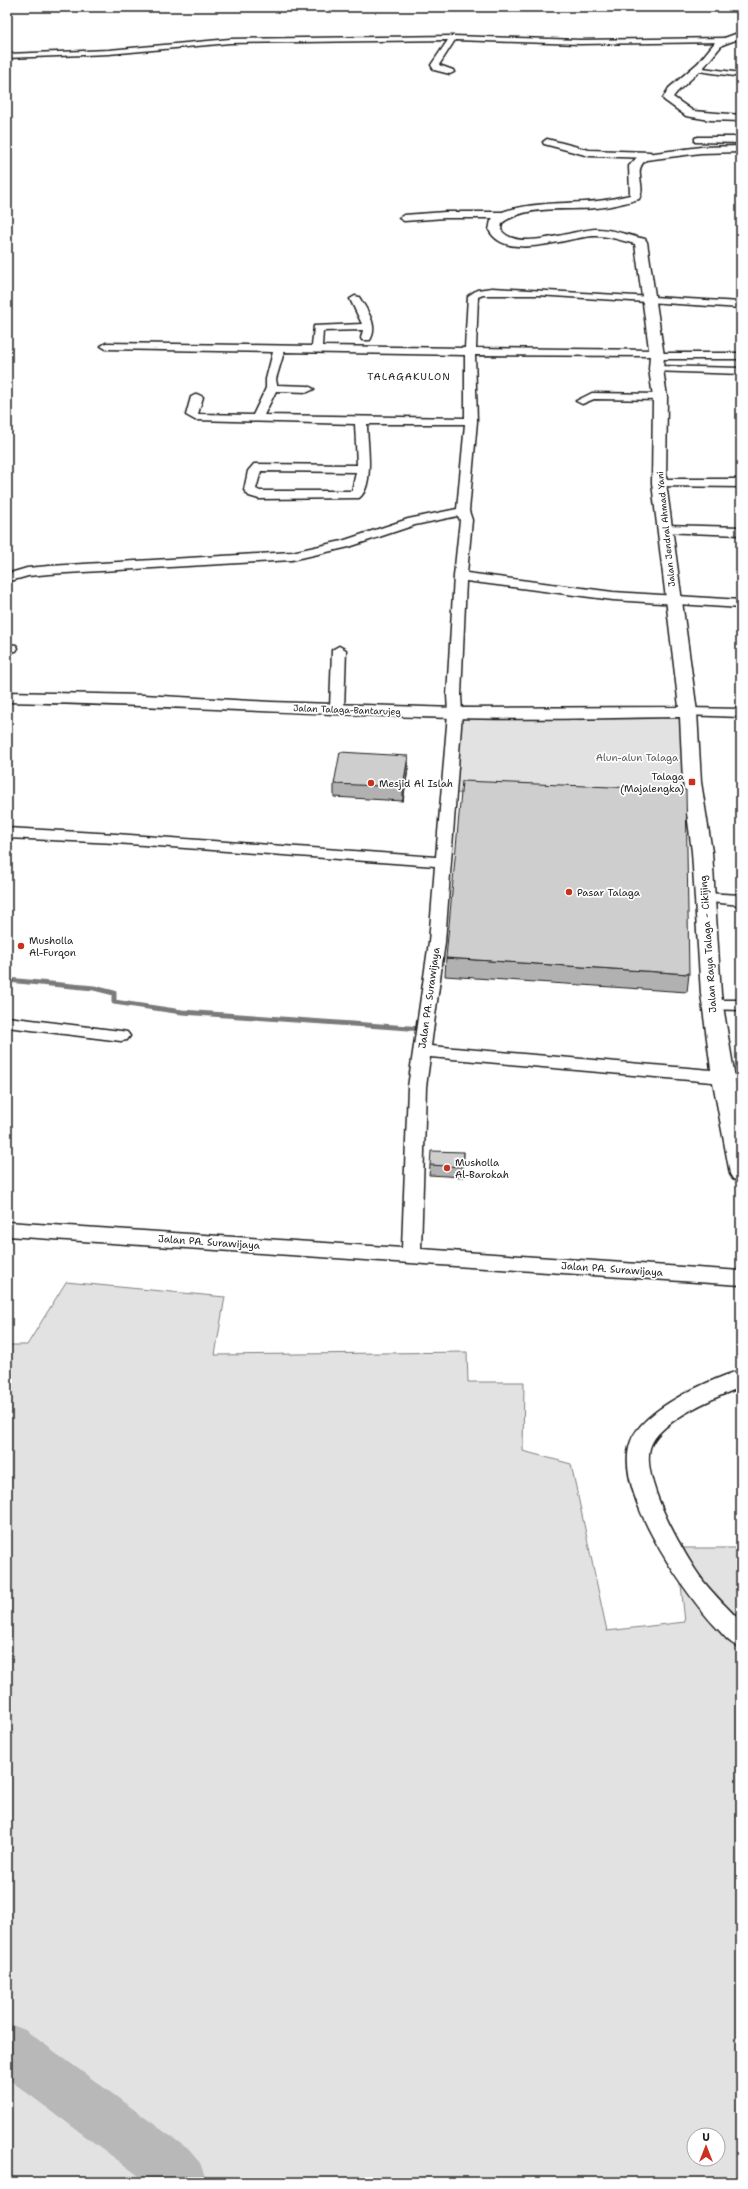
<svg xmlns="http://www.w3.org/2000/svg" width="748" height="2189" viewBox="0 0 748 2189" font-family="'Shantell Sans',sans-serif">
<style>
.green{fill:#e2e2e2;stroke:#7f7f7f;fill-rule:evenodd}
.lines{fill:none;stroke-linecap:round;stroke-linejoin:round}
.stream{stroke:#7a7a7a;stroke-width:5}
.river{fill:#b8b8b8;fill-rule:evenodd}
.minor-casing{stroke:#1c1c1c;stroke-width:3}
.major-casing{stroke:#1c1c1c;stroke-width:3}
.minor{fill:#fff;fill-rule:evenodd}
.major{fill:#fff;fill-rule:evenodd}
.wall{fill:#b1b1b1;stroke:#1c1c1c}
.shaded-wall{fill:#909090;stroke:#1c1c1c}
.building{fill:#cecece;stroke:#1c1c1c}
.poi-dot{fill:#c8321e;stroke:#fff;stroke-width:1.5}
.labels{text-anchor:middle;dominant-baseline:central;stroke-width:3.5;stroke-linejoin:round;paint-order:stroke}
.far-street-label{font-size:9px;fill:#1c1c1c;stroke:#fff}
.far-quarter-label{font-size:10px;letter-spacing:1px;fill:#1c1c1c;stroke:#fff}
.park-label{font-size:10px;fill:#575757;stroke:#fff}
.poi-label{font-size:10px;fill:#1c1c1c;stroke:#fff;text-anchor:start}
.street-label{font-size:10px;fill:#1c1c1c;stroke:#fff}
</style>
<rect width="100%" height="100%" fill="#fff"/>
<filter id="ink" filterUnits="userSpaceOnUse"><feTurbulence type="fractalNoise" baseFrequency=".025" numOctaves="2"/><feDisplacementMap in="SourceGraphic" scale="8" xChannelSelector="R" yChannelSelector="G"/><feConvolveMatrix kernelMatrix="1 2 1 2 8 2 1 2 1" color-interpolation-filters="sRGB"/></filter>
<g filter="url(#ink)">
<path class="green" d="M457,707L685,714L682,804L456,793Z
M66,1282L225,1297L215,1355L467,1352L468,1382H524L523,1451L571,1464L607,1631L685,1622L677,1548H741V2182H7V1345H27ZM694,2135H718V2159H694Z"/>
<g class="lines">
<path class="stream" d="M7,980L94,988L114,993V1002L182,1012L423,1029"/>
<path class="river" d="M7,2023L25,2030L188,2149L200,2163L207,2182H147L7,2078Z"/>
<g class="minor-casing">
<path id="minor" d="M453,36L580,40L725,38L729,40L725,42L580,44L455,40L439,65L453,70L454,72L450,74L434,70L431,65L448,40L230,43L109,54L7,58V54L109,50L230,39Z
M695,67L741,73V77L698,71H695Z
M698,137H741V143L695,142V138Z
M547,139L589,150L650,152L654,155L650,158L589,156L544,144L543,142Z
M445,212H503L508,215L503,218H445L404,221L399,218L404,215Z
M492,288L741,302V308L537,295H483L478,297L476,348L656,350L661,353H741V359H657L652,356L475,355L477,421L469,511L472,520L467,573L613,592L741,600V608L613,600L466,581L461,695L462,713L445,942L431,1046L723,1071L729,1073L732,1077L729,1081L723,1083L430,1057L426,1087L421,1249L741,1271V1285L7,1236V1222L402,1248L408,1087L429,942L435,866L116,843L7,838V828L116,834L436,857L448,713L447,695L454,576L460,520L458,516L415,525L349,547L292,560L49,574L28,576L7,582V574L27,568L49,566L292,552L342,541L408,519L457,509L465,424H367C367,442 375,486 359,498L259,499L249,496L244,490L248,471L254,464L357,465L355,424L195,420L186,415L191,397L197,394L203,397L198,414L253,415L266,388V379L273,352L106,349L101,346L106,343L312,346L314,326L362,324L350,299L355,296L359,297C367,310 379,326 370,340H362L361,338L363,330L323,331L322,346L465,348L468,296L477,290ZM284,352L465,355V418L264,415L276,391L308,392L314,389L308,386L277,385L276,379ZM261,471L356,472L352,491H260L256,489Z
M656,366L741,368V374L652,371L651,369Z
M592,393L660,394L666,397L660,400L594,399L582,404L576,401Z
M659,479H741V487L655,486L653,483Z
M664,525L741,527V535L660,532L658,529Z
M7,644L16,645L18,648L16,651L7,652Z
M339,646L346,650L344,709L337,713L330,709L332,650Z
M688,708L741,709V717L683,715L681,712L683,709Z
M705,893L741,895V905L699,901L697,898L699,895Z
M712,1000H741V1010L706,1009L703,1005L706,1001Z
M7,1017L121,1031L127,1032L130,1036L127,1040L121,1041L7,1027Z
M741,1370V1387C716,1397 665,1418 652,1443C636,1473 685,1557 704,1582C715,1596 729,1609 741,1622V1648C729,1644 723,1634 714,1625C682,1590 612,1489 631,1441C644,1408 709,1380 741,1370Z"/>
</g>
<g class="major-casing">
<path id="major" d="M741,32V38L722,45L704,67L677,92L673,97L693,111L741,115V121L710,120L686,116L664,100L663,98L669,88L698,63L716,41Z
M741,146V152L701,153L646,160C632,171 647,186 639,199C625,203 610,207 596,208C566,211 528,204 502,223L501,230C517,253 574,229 597,229C613,229 630,236 645,239L647,242L664,356L663,369L667,397L666,483L697,712L701,782L712,852L721,994L741,1114V1182L733,1179L730,1174L712,1077L701,994L692,852L683,782L680,717C604,718 528,720 453,718C304,714 156,705 7,702V692L143,695L271,702L455,708L679,707L652,483L653,397L649,369L650,356L635,244C623,241 610,236 596,236C569,236 506,263 489,230C490,227 490,223 491,221C501,201 576,204 597,201C608,200 619,197 630,195L629,166L639,155L701,147Z"/>
</g>
<use href="#minor" class="minor"/>
<use href="#major" class="major"/>
</g>
<path class="wall" d="M408,756V769L403,801L334,797V784Z
M446,958L689,974L687,992L445,976Z
M464,1152L463,1177L429,1175L430,1165Z"/>
<path class="shaded-wall" d="M408,756V769L403,801V787Z"/>
<path class="building" d="M340,752L408,756L403,787L334,784Z
M462,781L686,790L689,974L446,958Z
M431,1151L464,1152L463,1167L430,1165Z"/>
</g>
<g class="poi-dot">
<rect x="688" y="778" width="8" height="8" rx="2"/>
<circle cx="371" cy="783" r="4"/>
<circle cx="569" cy="892" r="4"/>
<circle cx="21" cy="946" r="4"/>
<circle cx="447" cy="1168" r="4"/>
</g>
<g class="labels">
<g class="far-street-label">
<text transform="translate(666 529) rotate(-96)">Jalan Jendral Ahmad Yani</text>
<text transform="translate(347 710) rotate(2)">Jalan Talaga-Bantarujeg</text>
</g>
<g class="far-quarter-label">
<text x="409" y="376">TALAGAKULON</text>
</g>
<g class="park-label">
<text x="637" y="757">Alun-alun Talaga</text>
</g>
<g class="poi-label">
<text x="684" y="776" text-anchor="end">Talaga<tspan x="684" dy="12">(Majalengka)</tspan></text>
<text x="379" y="783">Mesjid Al Islah</text>
<text x="577" y="892">Pasar Talaga</text>
<text x="29" y="940">Musholla<tspan x="29" dy="12">Al-Furqon</tspan></text>
<text x="455" y="1162">Musholla<tspan x="455" dy="12">Al-Barokah</tspan></text>
</g>
<g class="street-label">
<text transform="translate(708 944) rotate(-94)">Jalan Raya Talaga - Cikijing</text>
<text transform="translate(429 998) rotate(-82)">Jalan PA. Surawijaya</text>
<text transform="translate(209 1242) rotate(4)">Jalan PA. Surawijaya</text>
<text transform="translate(612 1269) rotate(4)">Jalan PA. Surawijaya</text>
</g>
</g>
<rect width="748" height="2189" fill="none" stroke="#fff" stroke-width="24"/>
<rect x="12" y="12" width="724" height="2165" fill="none" stroke="#1c1c1c" stroke-width="1.5" filter="url(#ink)"/>
<g transform="translate(706 2147)"><circle r="19" fill="#ffffff" stroke="#a4a4a4"/>
<path d="M0-3L7 15L0 10L-7 15Z" fill="#c8321e"/>
<text y="-6" font-size="11" font-weight="bold" text-anchor="middle" fill="#1c1c1c">U</text>
</g>
</svg>
